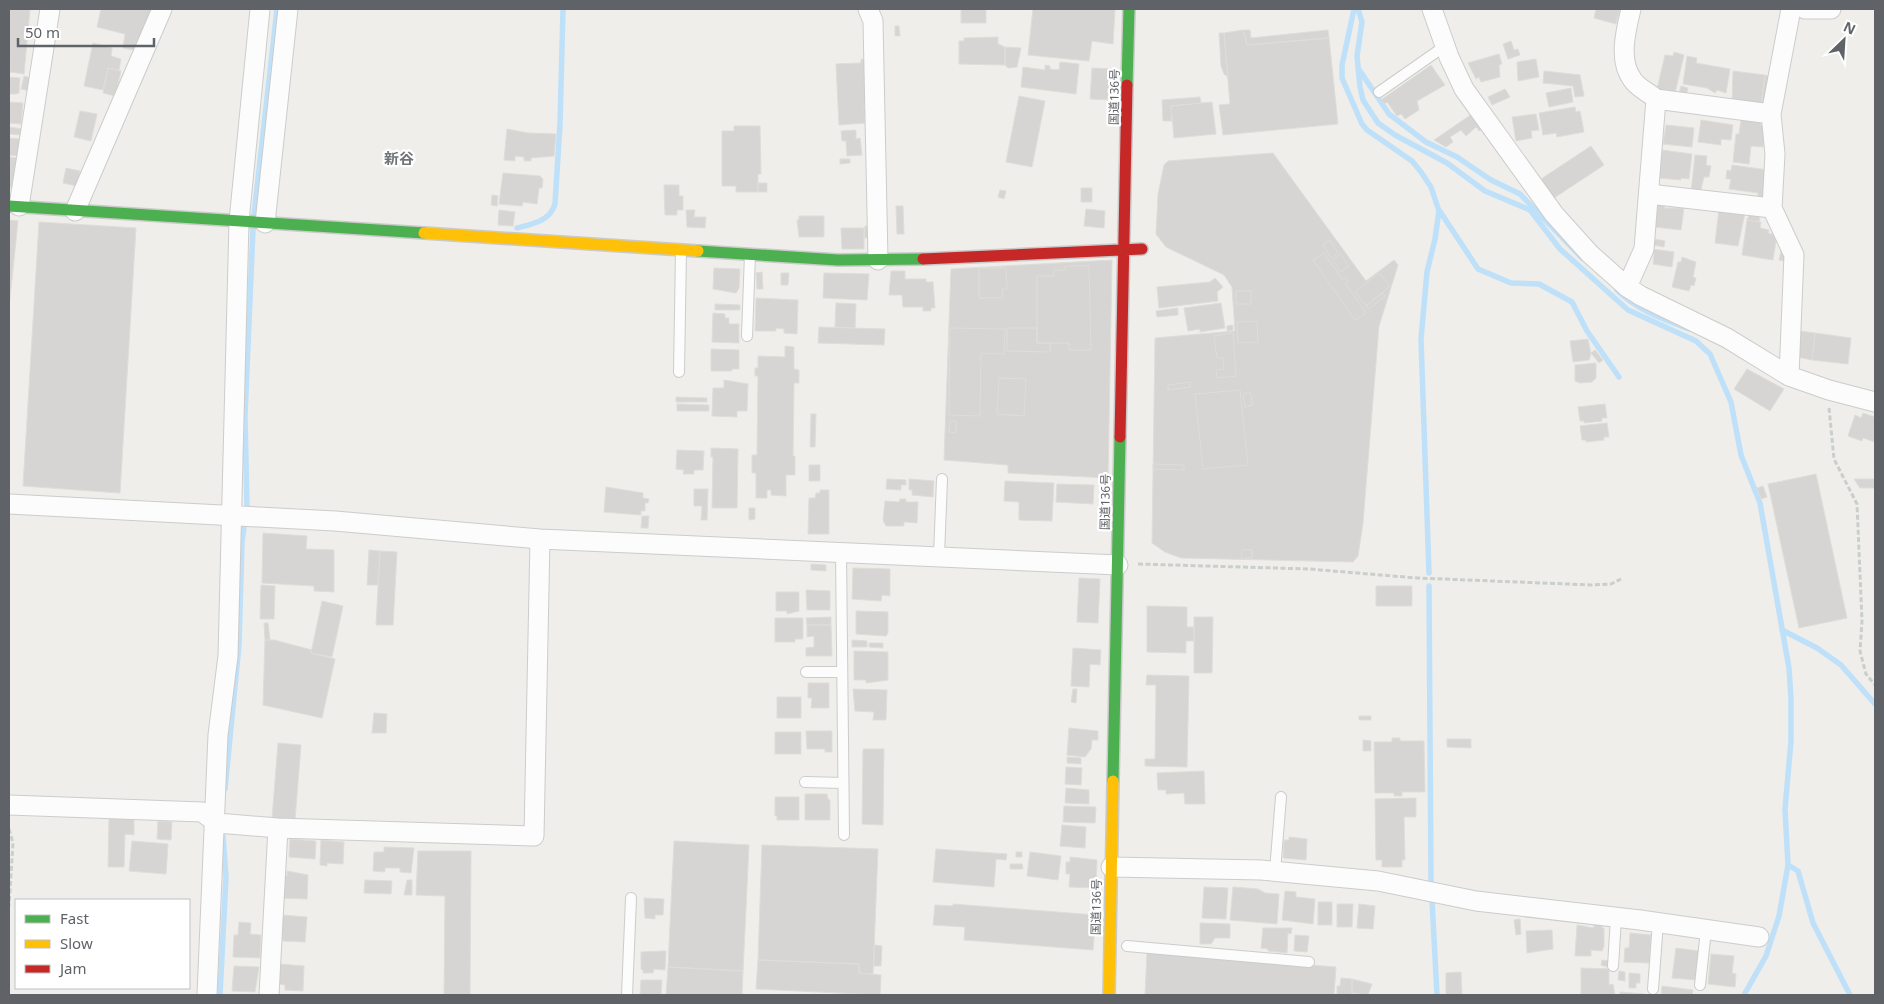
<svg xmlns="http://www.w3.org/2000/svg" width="1884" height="1004" viewBox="0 0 1884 1004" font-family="'Noto Sans','Noto Sans JP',sans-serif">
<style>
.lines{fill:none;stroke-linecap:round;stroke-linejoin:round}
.stream{stroke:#bfe0f9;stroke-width:5.5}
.building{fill:#d6d5d3;stroke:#deddd9}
.lane-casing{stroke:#cbcccc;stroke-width:12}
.street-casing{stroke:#cbcccc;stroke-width:21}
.fast-casing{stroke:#cacacb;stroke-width:14}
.slow-casing{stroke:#cacacb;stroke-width:14}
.jam-casing{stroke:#cacacb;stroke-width:14}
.path{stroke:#cacfcc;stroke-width:3;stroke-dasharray:5 2.5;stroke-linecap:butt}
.lane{stroke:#fdfcfc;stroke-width:10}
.street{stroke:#fdfcfc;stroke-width:19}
.fast{stroke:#4caf50;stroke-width:11}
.slow{stroke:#ffc107;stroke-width:11}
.jam{stroke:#c62828;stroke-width:11}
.labels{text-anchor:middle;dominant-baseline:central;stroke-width:4.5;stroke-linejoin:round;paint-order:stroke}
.street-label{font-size:12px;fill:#5f6368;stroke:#fff}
.quarter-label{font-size:15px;font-weight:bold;fill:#70757a;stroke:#fff}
</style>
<rect width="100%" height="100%" fill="#efeeea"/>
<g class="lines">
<path class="stream" d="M1354,9L1342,65V78L1362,124L1367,130L1412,161L1421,172L1431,187L1439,211L1435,239L1427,272L1421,339L1429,573
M1358,9L1362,22L1357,56L1360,87L1363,100L1378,123L1395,135L1447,163L1485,191L1530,210L1560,249L1628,310L1696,341L1710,354L1731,402L1741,455L1760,503L1789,668L1791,699V741L1785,809L1788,865L1779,916L1766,956L1744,995
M1360,71L1389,114L1426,142L1457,157L1491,180L1520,194L1582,258
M1439,210L1478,269L1511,283L1539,284L1572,302L1587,331L1619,377
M254,215L277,9
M517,228C533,224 550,221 555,204L560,124L563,9
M1617,290C1637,310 1663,319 1689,329
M1429,586L1431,881
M1782,630L1817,648L1841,665L1875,704
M225,789L239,645L242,541L247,507L245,416L253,229
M1788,865L1798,871L1813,923L1850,995
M1432,900L1437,995
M220,995L226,877L223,836"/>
</g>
<path class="building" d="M9,9H30L24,74L10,72Z
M101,9H153L134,50L123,48L125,34L97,27Z
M961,9H986V23H961Z
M1033,9H1115L1113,44L1092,41L1089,61L1028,55Z
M1596,9H1620L1616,24L1594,18Z
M895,26H899L900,36H895Z
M1243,30L1247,45L1329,38L1338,124L1223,135L1219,105L1230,104L1224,33Z
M1243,30H1250L1251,38L1328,30L1329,38L1247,45Z
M1219,33H1224L1228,77L1224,74L1221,66Z
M998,37V44L1005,47V65L959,64V41H964V38Z
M1511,41L1514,50L1518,49L1520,55L1508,59L1503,44Z
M93,43L112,48L111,56L121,59L119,70L108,68L103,90L84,86Z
M1005,47L1021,48L1017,67L1008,68L1005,65Z
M1674,52L1684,55L1675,93L1657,89L1665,55L1673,56Z
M1499,54L1502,64L1499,65L1500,77L1481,82L1479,77L1476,79L1468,63Z
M1687,56L1697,58L1696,63L1730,69L1726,93L1717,90L1715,93L1707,88L1683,84Z
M861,59H867L868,104L864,105V109H867L868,116H864L865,123L839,125L836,64L861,63Z
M1536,59L1539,77L1518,81L1517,62Z
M1060,62L1079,64L1076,94L1021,87L1023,67L1045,70V65L1050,66V69L1059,70Z
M1431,65L1445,85L1417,101L1419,110L1405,119L1401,114L1397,116L1387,102L1384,104L1381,100Z
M108,68L121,71L115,96L103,93Z
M1092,68L1113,69L1112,100L1090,99Z
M1544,71L1580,75L1584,96L1575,97L1573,86L1543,83Z
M1733,71L1765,75L1761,106L1732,102Z
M1765,75L1772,77L1769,104H1761Z
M24,76L31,78L29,91L21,89Z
M9,77L20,78L19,93L16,94H9Z
M1681,86L1688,88L1685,99L1678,97Z
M1571,88L1573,102L1549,107L1546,93Z
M1505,89L1510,97L1492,105L1488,97Z
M1019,96L1045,101L1032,167L1006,162Z
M1200,97L1201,103L1171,106L1172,121H1163L1162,100Z
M9,102L23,103L21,124L10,123L9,125Z
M1212,102L1216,134L1174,138L1171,106Z
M1575,107L1576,112L1580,111L1584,132L1557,137L1556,133L1543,135L1539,113Z
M80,111L97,114L91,141L74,137Z
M1472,114L1483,128L1479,131L1476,127L1466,136L1461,130L1450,137L1453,142L1446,147L1434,140Z
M1536,114L1539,130L1531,131L1532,138L1516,141L1512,117Z
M1701,120L1733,125L1731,140L1721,139V145L1698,142Z
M1741,120L1759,122L1765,129L1763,147L1751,146L1749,164L1733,162L1736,134H1739Z
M1666,125L1694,128L1692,147L1663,144Z
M734,126H760L761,174H758V192H736V186H722V131H734Z
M9,127L23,129L22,135L9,134Z
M507,129L528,133L556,134L554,156L531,158V161H524V157L515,156V161L504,160Z
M856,130V139L860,138L862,155L847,156L846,141H842L841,131Z
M9,138L20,139L18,156L9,155Z
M1591,146L1604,165L1554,198L1541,179Z
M1662,150L1692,154L1689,179L1681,178V180L1659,178Z
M1273,153L1366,281L1394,260L1398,265L1379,326L1363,523L1358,556L1353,562L1181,558L1165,552L1152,543L1155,338L1235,331L1232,287L1224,275L1166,247L1156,234L1158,194L1164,165L1168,161Z
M1695,155L1707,156L1706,165L1711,166L1709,177H1704L1700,193L1691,192Z
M9,157L19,158L16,188L9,187Z
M840,159H850V163L840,164Z
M1732,165L1768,170L1764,198L1758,197V193L1729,189L1731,179H1726L1727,170L1731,171Z
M66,168L80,171L77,186L63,183Z
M503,173L540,176L543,179L542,188H539L537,204L523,202L522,206L499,204Z
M758,183H767V192H758Z
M664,185H679V196H683V210H677V215H665Z
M1081,188H1092V202H1081Z
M1000,190L1006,191L1004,199L998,197Z
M492,195L498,196L497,206L491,205Z
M1658,204L1665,205L1664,208H1684L1681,230L1655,227Z
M896,206H903L904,234H897Z
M1086,209L1105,211L1104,228L1084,226Z
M1719,209L1745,213L1738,246L1715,243Z
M499,210L515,212L513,226L498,225Z
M686,210H695L694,217H706L705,228L687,227Z
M1750,213L1760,215L1759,222L1747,220Z
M799,216H824V237H799L797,220H799Z
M9,220L18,221L9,308Z
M1747,220L1761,222L1760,228L1769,230L1768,233L1777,235L1773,260L1742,255Z
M39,222L136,228L120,493L23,486Z
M865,226H871V238H864Z
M841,228H864V249H842Z
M1654,239L1665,241L1664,247L1653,245Z
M1330,240L1338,253L1331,258L1323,244Z
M1652,249L1674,252L1672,267L1653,264L1654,254L1652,253Z
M1781,251L1790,253L1788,262L1779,260Z
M1324,253L1342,279L1345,277L1348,282L1345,283L1366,313L1355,320L1313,260Z
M1340,254L1349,266L1341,272L1333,260Z
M1682,257L1696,262L1693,277L1696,278L1694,286L1691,285L1689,291L1672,287L1678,262H1681Z
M1112,260L1108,478L1008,473V465L944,460L951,269Z
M1065,266H1089L1091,350H1069V343H1037V276H1054V270H1065Z
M714,268L740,269L739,288L736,293L713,289Z
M979,268H1006L1007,289H1002L1003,298H979Z
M891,271H905V279H926V282H933L935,308H931V311H923V307H903L902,295H889Z
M762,272L763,289H757L756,273Z
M781,273H789L788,285H781Z
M824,273L869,274L867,300L823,298Z
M1379,273L1390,286L1366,306L1355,292Z
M1215,278L1223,287L1217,292L1218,301L1159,308L1157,287L1210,282Z
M1236,291H1251V304H1236Z
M1382,293L1385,296L1369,309L1366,306Z
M756,298L798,300L797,334L784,333V329L776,328V331H755Z
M836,303L856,304L855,328L835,327Z
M1221,303L1225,328L1200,332V329L1188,331L1184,308Z
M715,304L740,305V310H715Z
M1178,308V315L1157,317L1156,311Z
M713,313L725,314V318H729V324H739V343L712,342Z
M1257,321L1258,342L1238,343L1237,322Z
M1233,325V330L1227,331V326Z
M819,327L885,329L884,345L818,343Z
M950,328L1005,329L1004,354L981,353L980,416L949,415Z
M1007,328H1037V343H1050L1051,352L1007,351Z
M1800,331L1815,333L1812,360L1797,357Z
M1233,333L1236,376L1217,378L1216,370L1224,369L1223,358H1217L1214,336Z
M1815,333L1851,338L1848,364L1812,360Z
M1588,339L1591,354L1589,360L1573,362L1570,341Z
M785,346L794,347V369L799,370V383H794L793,456H795V475H786V496L771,495V490H767V498H756V473H752V455H757L758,376H755V368H758V356L785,357Z
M711,349L739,350V369H732V371H711Z
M1595,350L1603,360L1599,363L1591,353Z
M1596,363V378L1592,382L1580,383L1575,381V365Z
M1747,369L1784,389L1770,411L1734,389Z
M999,378L1026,379L1024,416L997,414Z
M724,380L748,384L747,411H737V417L712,416L713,388H724Z
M1190,382V387L1168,390V385Z
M1240,390L1248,465L1203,469L1195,394Z
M1250,392L1253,405L1245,407L1243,394Z
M676,397L707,398V402H676Z
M677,404L709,405V411H677Z
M1605,404L1607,418H1602V421L1584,423V421H1580L1578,407Z
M1863,413L1875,417V442L1863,438L1862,441L1848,436L1855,415L1861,418Z
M811,414H816L815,447H810Z
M950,421H956V433L949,432Z
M1607,423L1609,437H1604V440L1586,442V440H1582L1580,426Z
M711,448L738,449L737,508H712L713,457H711Z
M677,450L704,451L703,470H694V474H683L684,470L676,469Z
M1153,464L1184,465V470L1153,469Z
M809,465H820V481H809Z
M1816,474L1847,618L1799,628L1768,484Z
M887,479L906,480V485H901V490L886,489Z
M909,479L934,481L933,497L912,495V490H909Z
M1854,479H1875V488H1860Z
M1005,481L1054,483L1052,521L1019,520V502L1004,501Z
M1057,484L1094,485L1093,504L1056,502Z
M1763,486L1767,497L1761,499L1757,488Z
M606,487L643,493V498L649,499L648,503H645V511H641V515L604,512Z
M694,489H708L707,520H701L702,506H694Z
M820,490H829V534H808L809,498H815L816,493H820Z
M900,499H906V502H918L917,523L904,522V526H886L883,520L885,501L899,502Z
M749,508H755V519L749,520Z
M642,516H649L648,528H641Z
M263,533L307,536L306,549L334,550V592L314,591V586L262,583Z
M369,550L380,551L378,585H367Z
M1242,550H1252V558H1241Z
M380,551L397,552L393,625H376Z
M811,564L826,565V571L811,570Z
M853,568L890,569V596L882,595L881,601L852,599Z
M1079,578L1100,579L1098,623L1077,622Z
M261,585L275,586L274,619H260Z
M1376,586H1412V606H1376Z
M806,590L830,591V610H807Z
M776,592H799V611L787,614V611H776Z
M322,601L343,606L332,657L311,653Z
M1147,606L1187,607V627H1194V641H1186V653L1147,652Z
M856,611L888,612V633L886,636L856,634Z
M831,617V625H807L806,618Z
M1194,617H1213L1212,673H1194Z
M775,618H803V639H795V642H775Z
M264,623H268L270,640H265Z
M807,625H831L832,656H806V648L814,647V636L807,637Z
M265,640H274L312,650L311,653L335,659L322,718L263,705Z
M852,640L867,641V647H852Z
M869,643H883V648L869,647Z
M1073,648L1101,650L1100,665L1090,664L1089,687L1071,686Z
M854,651L888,652V680L866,683V680H854Z
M1147,675L1189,676L1187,767L1145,766V759H1155L1156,685H1146Z
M808,683H829V708H811L812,698H808Z
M853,689L887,690L886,720H873L874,712L855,711Z
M1073,689H1077L1076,703L1071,702Z
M777,697H801V718H777Z
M374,713L387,714L386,733H372Z
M1359,716H1371V720H1359Z
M1069,728L1098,731V740H1092L1091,749L1085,757L1067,755Z
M806,731H832V752H825V749H807Z
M775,732H801V754H775Z
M1392,738H1400V741H1424L1425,792H1402V796H1394V793H1375L1374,742H1392Z
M1447,739H1471V748L1447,747Z
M1363,740L1371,741V751H1363Z
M278,743L301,745L295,820L272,818Z
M863,749H884L883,825L862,824Z
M1067,757L1081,758V764L1067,763Z
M1066,767L1082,768L1081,785L1065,784Z
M1204,771L1205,804H1185L1184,793L1166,794V790H1158L1157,773Z
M1066,788L1089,790V804L1065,803Z
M805,794H827L828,799L830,800V820H805Z
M775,797H799V820H777V816H775Z
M1416,798V817H1404L1405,860H1402V867H1382V860H1376L1375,799Z
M1064,806L1096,807L1095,823L1063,822Z
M109,818L134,819V835L125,834L124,867H108Z
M158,821L172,822L171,840L157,839Z
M1062,825L1086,827L1085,848L1060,846Z
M1289,837L1307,839L1306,860L1283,858L1284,840H1289Z
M290,839L316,841L315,859L289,857Z
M321,840L344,842L343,864L327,863V866L320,865Z
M132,841L168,844L166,874L129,871Z
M674,841L749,845L743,971L668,967Z
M762,845L878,849L873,974L859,973V964L758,960Z
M384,847L414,848L411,873L400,872V868H385V872L373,871L374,852H384Z
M936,849L1007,854L1006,860L996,859L994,887L933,882Z
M418,851H471L470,995H444L445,896L416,895Z
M1016,852H1022V857H1016Z
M1030,852L1061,856L1058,880L1027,876Z
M1070,857L1097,860L1096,888L1069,887L1070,874H1066V862H1070Z
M1010,864H1022L1023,869H1010Z
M287,871L308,875L307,899L282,898L283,876H287Z
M365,880L392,881L391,894L364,893Z
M407,880H412V895H404Z
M1204,887L1228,888L1226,919L1202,918Z
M1233,887L1258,889L1265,893L1279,894L1277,924L1230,920Z
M1285,891L1296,892V897L1315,899L1313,924L1282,920Z
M644,898L664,899L663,915H655V919L645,918Z
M1318,902H1332V925H1318Z
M953,904L1096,915L1093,950L964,940L965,927L933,925L935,905L953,906Z
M1337,904H1353L1352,927H1337Z
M1359,904L1375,906L1373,929L1357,928Z
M281,915L307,917L305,942L283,941Z
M1520,919L1521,934L1516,935L1514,920Z
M239,922L251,923L250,934L261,935L260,958L233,957L234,935H238Z
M1200,923L1230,924V938H1215L1211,944H1200Z
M1577,925L1594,928V925H1602V928H1604V946L1602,951L1591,950V956H1575Z
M1263,928H1292L1291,934L1288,933L1287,953L1268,951V949L1261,948Z
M1552,930L1553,949L1527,953L1526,931Z
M1630,933L1651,935L1649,963L1624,962L1625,948H1629Z
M1295,935L1309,936L1307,952L1294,951Z
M874,945L882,946L881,966H874Z
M1676,948L1699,951L1696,980L1672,978Z
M663,951H666L665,970L654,969L653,973H643V970L641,969V952Z
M1147,952L1336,967L1334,995H1145Z
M1711,954L1734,956L1732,973L1736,974L1735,987L1708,984Z
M758,960L859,964V973L881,975L880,995L756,989Z
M1602,960L1609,961L1607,967L1601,965Z
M280,964L304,966L303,991L285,990V985L279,984Z
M234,966L259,967L255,992L232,991Z
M668,967L743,971L742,995H666Z
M1581,968L1609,969V985L1613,984L1615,995H1581Z
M1619,971L1625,972V981L1618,980Z
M1461,972L1462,995H1446V973Z
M1629,973L1640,974V983H1636V988H1629Z
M1341,978L1352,979V995H1337V986H1340Z
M1352,979L1372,984L1368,995L1352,993Z
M641,980H662L661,995H640Z
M1662,986L1693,990L1692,995H1661Z
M1620,992L1644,994V995H1620Z"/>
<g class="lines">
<g class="lane-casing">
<path id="lane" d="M1379,92L1445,46
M747,336L750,254
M679,372L681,251
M841,552L844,835
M939,556L942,479
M806,672H842
M805,782L843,783
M1275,871L1281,797
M1127,946L1309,962
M1613,966L1616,918
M1700,985L1706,930
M1653,989L1658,922
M627,995L631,898"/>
</g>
<g class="street-casing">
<path id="street" d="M868,9L873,21L878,260
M1432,9L1449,57L1464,89L1554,214L1590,254L1627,287L1641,296L1727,338L1789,376L1829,390L1875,402
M1805,9H1831
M1656,99L1771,114
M1649,194L1772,208
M19,206L50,9
M75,211L162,9
M265,223L288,9
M1627,287L1644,249L1656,99C1649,92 1637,88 1632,79C1618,60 1626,30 1631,9
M1789,376L1794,255L1772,208L1775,154L1771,114L1791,9
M9,504L335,521L540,539L1118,565
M9,805L202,812L217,823L278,828L534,836L540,539
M1111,867L1261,870L1378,881L1476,901L1640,920L1759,937
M207,995L218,735L228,656L239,221L260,9
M269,995L278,828"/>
</g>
<g class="fast-casing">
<path id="fast" d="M1127,85L1129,9
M9,206L424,233
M698,251L838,260L923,259
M1113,781L1120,437"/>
</g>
<g class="slow-casing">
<path id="slow" d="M424,233L698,251
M1109,995L1113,781"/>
</g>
<g class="jam-casing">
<path id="jam" d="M923,259L1142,249
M1120,437L1127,85"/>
</g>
<path class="path" d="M1829,408L1834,459L1857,504L1862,621L1860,651L1866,674L1875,685
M1138,564L1309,569L1417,578L1592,585L1611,584L1621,579
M9,829L13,843L9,906"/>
<use href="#lane" class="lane"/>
<use href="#street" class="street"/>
<use href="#fast" class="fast"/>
<use href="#slow" class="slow"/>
<use href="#jam" class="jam"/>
</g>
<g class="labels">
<g class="street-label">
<text transform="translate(1114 97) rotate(-89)">国道136号</text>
<text transform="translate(1105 502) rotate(-89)">国道136号</text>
<text transform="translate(1096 907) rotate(-89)">国道136号</text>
</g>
<g class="quarter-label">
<text x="399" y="158">新谷</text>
</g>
</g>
<rect width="1884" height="1004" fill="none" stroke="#5f6368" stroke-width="20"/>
<rect x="15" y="899" width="175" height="90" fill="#ffffff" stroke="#bfc1c3"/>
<rect x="25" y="915" width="25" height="8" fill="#4caf50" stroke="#bfc1c3"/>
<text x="60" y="924" font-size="15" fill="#5f6368">Fast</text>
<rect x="25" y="940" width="25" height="8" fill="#ffc107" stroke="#bfc1c3"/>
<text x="60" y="949" font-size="15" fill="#5f6368">Slow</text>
<rect x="25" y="965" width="25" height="8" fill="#c62828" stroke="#bfc1c3"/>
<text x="60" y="974" font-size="15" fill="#5f6368">Jam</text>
<g transform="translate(1844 40) rotate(25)" stroke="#ffffff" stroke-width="4" paint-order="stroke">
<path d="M0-4L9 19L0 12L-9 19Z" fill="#5f6368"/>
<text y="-8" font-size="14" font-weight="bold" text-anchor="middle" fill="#5f6368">N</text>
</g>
<path d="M18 38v8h136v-8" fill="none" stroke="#5f6368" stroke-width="2.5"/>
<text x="25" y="38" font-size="15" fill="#5f6368" stroke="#ffffff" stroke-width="4" paint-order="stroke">50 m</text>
</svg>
